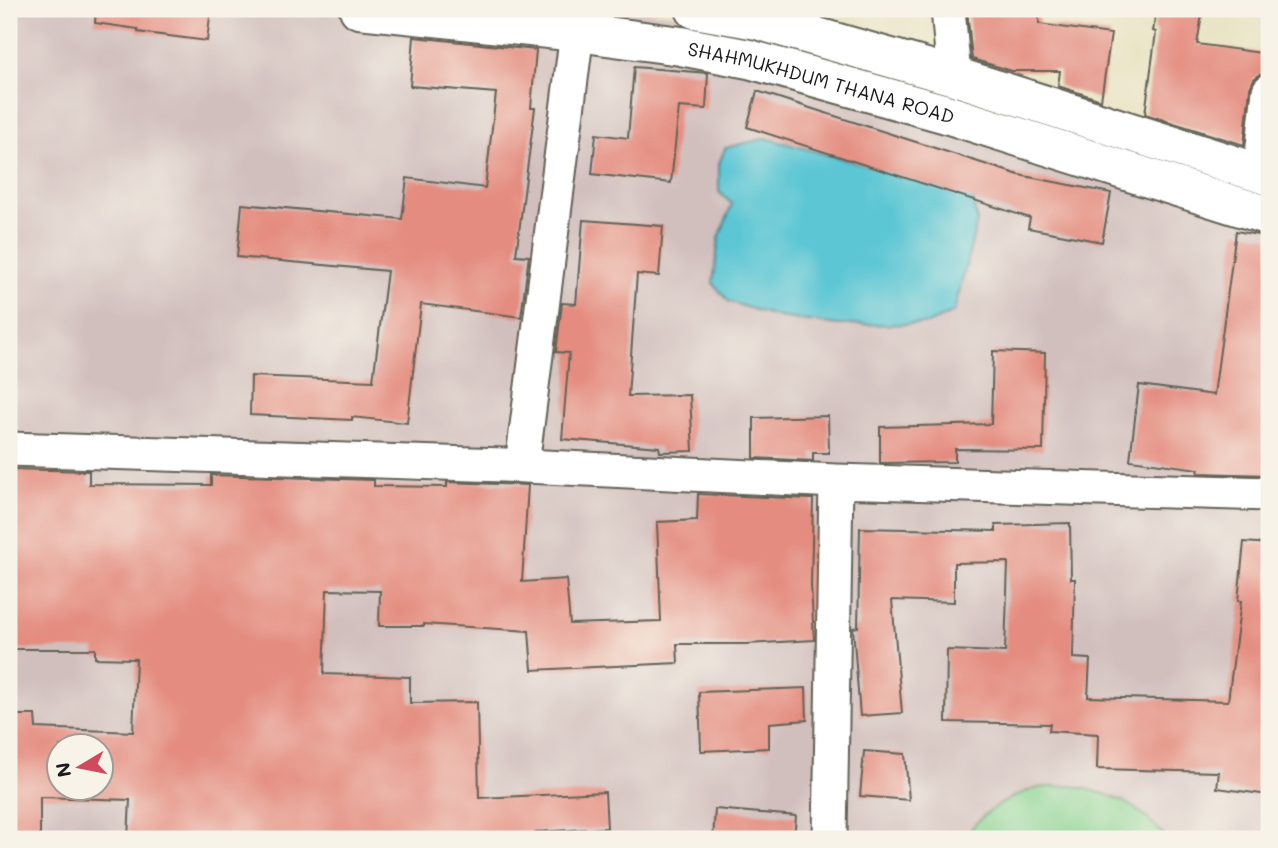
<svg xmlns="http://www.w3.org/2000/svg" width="1278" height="848" viewBox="0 0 1278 848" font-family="Mali,sans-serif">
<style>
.industrial{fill:#d1bfbd;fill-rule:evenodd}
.green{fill:#87d391;stroke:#527856;stroke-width:2}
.water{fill:#5bc6d4;stroke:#3c7178;stroke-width:2}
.building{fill:#e48c7f;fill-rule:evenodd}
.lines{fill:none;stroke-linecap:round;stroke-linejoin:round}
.street-casing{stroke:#646256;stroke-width:37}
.secondary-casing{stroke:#646256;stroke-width:42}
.street{stroke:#fff;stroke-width:33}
.secondary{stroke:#fff;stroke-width:38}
.labels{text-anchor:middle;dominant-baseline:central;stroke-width:5;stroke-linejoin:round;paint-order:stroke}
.street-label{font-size:19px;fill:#1c1c1c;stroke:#f7f3e8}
</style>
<rect width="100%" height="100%" fill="#f7f3e8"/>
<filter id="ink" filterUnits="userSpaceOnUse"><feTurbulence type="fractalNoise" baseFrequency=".0143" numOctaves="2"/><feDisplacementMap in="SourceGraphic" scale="14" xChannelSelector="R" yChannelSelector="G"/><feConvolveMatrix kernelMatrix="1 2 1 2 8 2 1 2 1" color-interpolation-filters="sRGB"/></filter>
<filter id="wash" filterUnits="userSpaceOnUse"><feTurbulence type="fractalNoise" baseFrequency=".00686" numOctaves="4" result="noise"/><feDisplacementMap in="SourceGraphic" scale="28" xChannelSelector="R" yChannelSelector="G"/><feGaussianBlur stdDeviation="1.57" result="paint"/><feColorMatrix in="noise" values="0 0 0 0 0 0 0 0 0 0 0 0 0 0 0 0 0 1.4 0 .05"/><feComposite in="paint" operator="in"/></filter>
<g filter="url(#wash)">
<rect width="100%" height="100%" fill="#e9e3c3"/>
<path class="industrial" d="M9,9H619L680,15L1269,180V839H9ZM60,746H102V788H60Z"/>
<path class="green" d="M1073,786C1121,796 1134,803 1168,839H963C979,815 1006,797 1034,789C1046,786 1061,787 1073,786Z"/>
<path class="water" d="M766,138L972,194L977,222L954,312L928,324L838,325L778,317L729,302L713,283L719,238L732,204L719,192V164L725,148Z"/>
<g id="blocks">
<path class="building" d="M96,9H211L207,41L138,32V29L95,23Z
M967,9H1039V24L1111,34L1101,100L1058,86L1060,71H1012L972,59Z
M1157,9H1203L1197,44L1269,54V72L1261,74L1254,79L1250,88L1244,145L1145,114L1156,32L1153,31Z
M414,37L536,50L531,108H535L516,255L529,256L521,317L421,304L407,423L352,417V420L250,415L251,376L373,381L387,271L237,257L242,204L402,219L407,178L485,188L496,93L410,86Z
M634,67L708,73L706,109L679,107L671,183L592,174L596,134L628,138Z
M757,91L1019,175L1111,193L1102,242L1028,228L1030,218L747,127Z
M583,220L663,226L659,276L637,274L628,396L690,395L693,451L660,452L659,447L562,439L569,353L556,352L562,303L576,304Z
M1236,231L1269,237V475L1198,473L1199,469L1130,460L1139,385L1214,395Z
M993,351L1045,353L1043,450L955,449V462L880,463V427L991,424Z
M828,416L829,453H813V461L754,458V418Z
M9,469L89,471V484L211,485V475L374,480V486L447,487V482L528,485L522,582L566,579L570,624L661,621L657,522L697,520L698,494L813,499L811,585L814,640L747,644H677L678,663L532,670L529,631L424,624V626H379L380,591L327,590L324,674L410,677V703L477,702L479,798L605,792L607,828L536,832L537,839L366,835V839H128L130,800L40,797V839H9V715H35L36,728L133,732L136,659L95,658V649H9ZM60,746H102V788H60Z
M1070,523L1071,579H1075L1073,658L1090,659L1088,697L1228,701L1241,601H1238L1244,542L1269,544V795L1217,788L1219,772L1097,769L1098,734L1049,731L1050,724L946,722L947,650L1005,652L1008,562L954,563V602L892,600L902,713L860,716L853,628L858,627L860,528L996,531V525Z
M806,688L807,720L769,723V748L701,751L699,692Z
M864,751L905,754L909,800L860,796Z
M715,809L796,816L794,839H713Z"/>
</g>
</g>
<g filter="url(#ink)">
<use href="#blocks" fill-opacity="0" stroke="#646256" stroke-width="2"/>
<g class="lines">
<g class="street-casing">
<path id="street" d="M948,9L954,76
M1260,173L1269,91
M9,449L504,465L836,481L1269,494
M522,465L577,32
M830,839L836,481"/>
</g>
<g class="secondary-casing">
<g id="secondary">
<path id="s1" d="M359,9L577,32L681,46L749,59L943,113L1269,216"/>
<path d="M695,9L757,20L954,76L1269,176"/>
</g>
</g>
<use href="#street" class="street"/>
<use href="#secondary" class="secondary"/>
</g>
</g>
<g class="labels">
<g class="street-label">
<text stroke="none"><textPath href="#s1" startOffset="469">SHAHMUKHDUM THANA ROAD</textPath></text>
</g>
</g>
<rect width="1278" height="848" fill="none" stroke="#f7f3e8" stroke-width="35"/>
<g transform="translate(80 767) rotate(260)"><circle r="33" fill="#f7f3e8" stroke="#9f9d96" stroke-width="2"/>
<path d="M0-5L12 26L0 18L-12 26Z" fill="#d1495b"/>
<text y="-10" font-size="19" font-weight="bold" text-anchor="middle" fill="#1c1c1c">N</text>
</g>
</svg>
